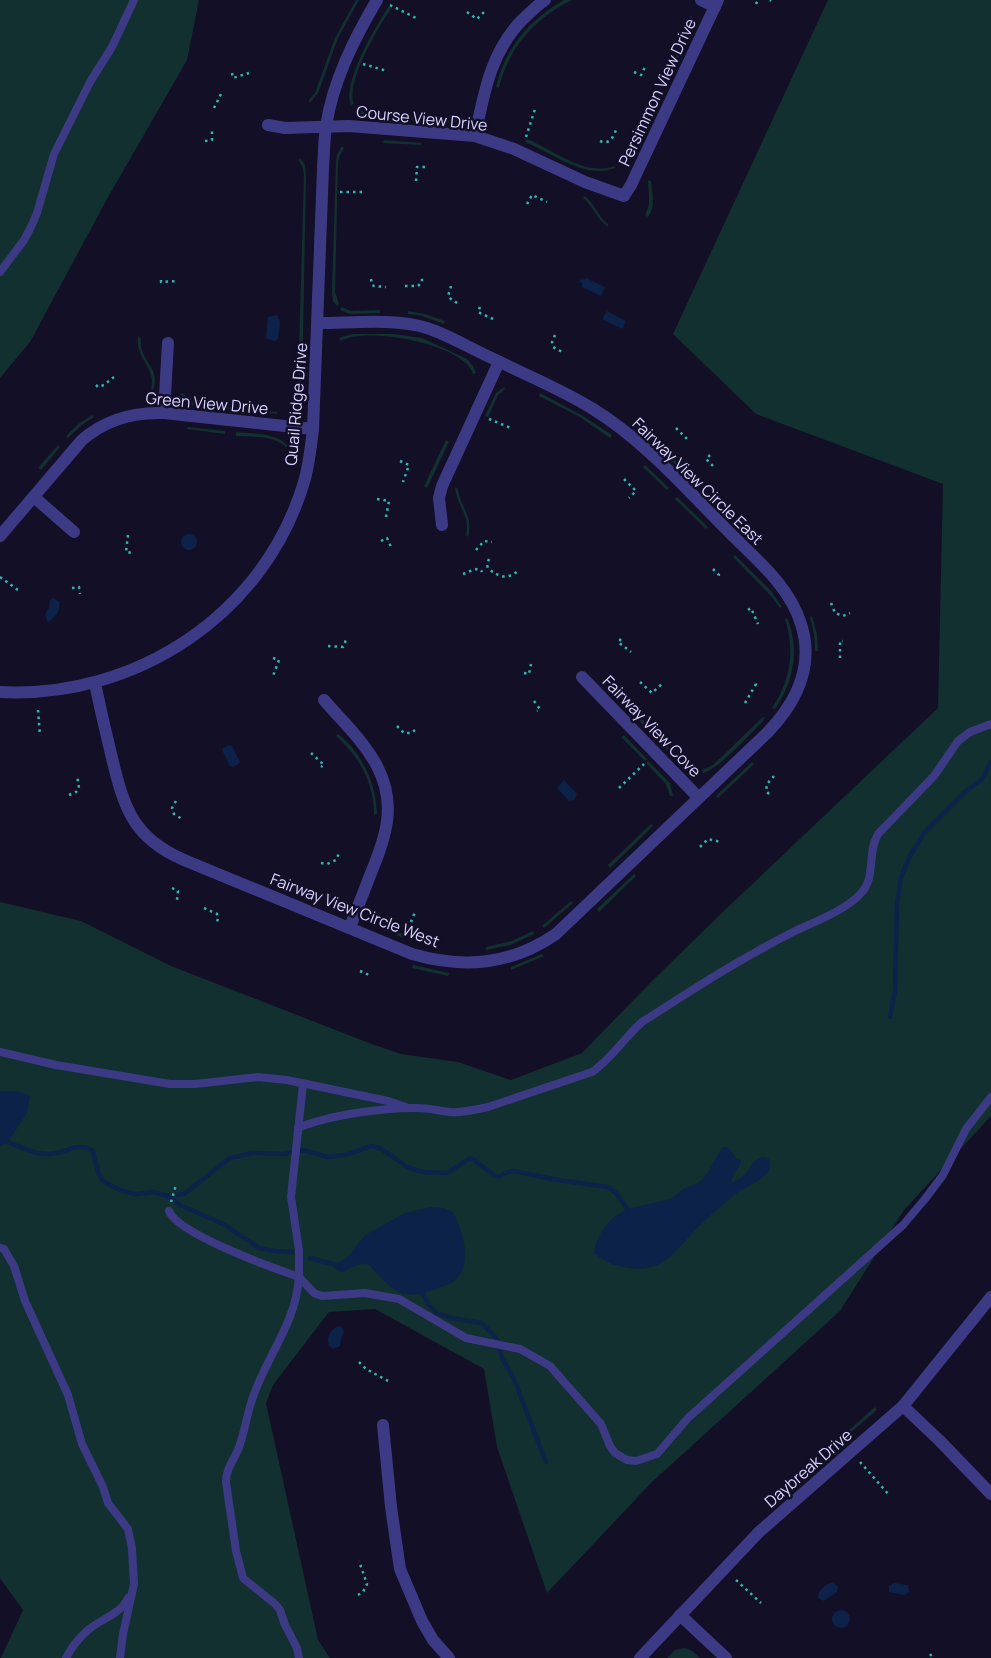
<svg xmlns="http://www.w3.org/2000/svg" width="991" height="1658" viewBox="0 0 991 1658" font-family="Manrope,sans-serif">
  <style>
    .green { fill: #12302f }
    .water { fill: #0c2248 }
    .lines { fill: none; stroke-linecap: round; stroke-linejoin: round }
    .stream { stroke: #0c2248; stroke-width: 4.5 }
    .path { stroke: #2fb8b0; stroke-width: 2.5; stroke-dasharray: 2.5 4; stroke-linecap: butt }
    .lane { stroke: #3d3a85; stroke-width: 8 }
    .street { stroke: #3d3a85; stroke-width: 12 }
    .labels { text-anchor: middle; dominant-baseline: central; stroke-width: 5; stroke-linejoin: round; paint-order: stroke }
    .street-label { font-size: 16px; fill: #d9d4ff; stroke: #130f26 }
  </style>
  <rect width="100%" height="100%" fill="#130f26"/>
  <g class="green">
    <path d="M0 0H199L187 60 107 199 30 342 0 378Z"/>
    <path d="M356 0H359L338 38 318 93 310 103 309 100 315 93 335 38Z"/>
    <path d="M564 0H572C535 18 508 48 499 88L496 87C505 48 530 19 564 0Z"/>
    <path d="M828 0H991V1116L904 1210 840 1311 652 1482 547 1593 497 1447 484 1369 375 1309 329 1312 273 1385 266 1403 318 1640 330 1658H1L23 1610 0 1578V902L81 921 171 966 369 1043 401 1054 458 1062 511 1080 582 1053 652 981 728 907 938 708 943 484 756 414 673 334Z"/>
    <path d="M389 6 392 7C379 26 345 82 354 104L351 105C342 82 376 26 389 6Z"/>
    <path d="M692 16 691 30 671 73 668 72 688 31 689 17Z"/>
    <path d="M356 107 365 113 373 115 448 120 460 116 462 118 456 121 448 123 369 117 362 115 355 109Z"/>
    <path d="M527 139C554 150 585 177 614 166L615 168C586 180 552 153 525 142Z"/>
    <path d="M384 140 421 143V145L383 143Z"/>
    <path d="M342 146 344 148 340 155 338 162 335 292 339 304 337 306 333 301 332 291 336 162 337 155Z"/>
    <path d="M300 158 305 165 306 178 302 387 299 399 295 408 292 406 296 399 298 388 304 174 302 165 298 160Z"/>
    <path d="M648 180 651 181C652 195 656 206 648 217L645 215C652 203 648 193 648 180Z"/>
    <path d="M585 196C595 204 598 217 608 224V227C597 220 594 207 583 198Z"/>
    <path d="M342 307 351 311 380 310V313L350 314 340 310Z"/>
    <path d="M408 311 425 314 445 321 444 324 419 315 408 314Z"/>
    <path d="M352 334H394L422 338 467 359 473 366 476 373 473 374C465 344 365 326 341 341L339 338Z"/>
    <path d="M138 336 141 339C138 361 162 367 153 390L151 389C157 367 135 360 138 336Z"/>
    <path d="M504 387 505 389 498 395 488 417 485 416 496 393Z"/>
    <path d="M183 393 190 401 199 404 277 412V414L195 406 187 402 180 394Z"/>
    <path d="M540 393 583 416 612 435 610 438 580 417 539 396Z"/>
    <path d="M92 415 94 417 83 424 68 438 66 436 77 425Z"/>
    <path d="M188 427 225 431V434L187 429Z"/>
    <path d="M236 432C253 434 276 432 288 446L286 447C274 435 252 437 236 436Z"/>
    <path d="M446 440 449 442 427 488 424 486Z"/>
    <path d="M58 445 60 447 41 470 38 468Z"/>
    <path d="M664 449 693 478 691 480 662 451Z"/>
    <path d="M645 465 669 488 667 490 643 467Z"/>
    <path d="M455 487 458 489C460 507 474 516 468 537L466 535C471 517 456 504 455 487Z"/>
    <path d="M677 497 708 527 706 529 675 499Z"/>
    <path d="M721 506 750 535 748 537 719 508Z"/>
    <path d="M735 555 771 591 782 607 780 608 771 596 733 557Z"/>
    <path d="M812 616 817 634 818 651H815L814 634 810 617Z"/>
    <path d="M787 618C800 648 794 683 775 709L772 708C791 680 795 650 785 619Z"/>
    <path d="M627 703 658 736 656 738 624 705Z"/>
    <path d="M763 717 765 718 762 722C748 736 720 768 703 773L702 770 713 765Z"/>
    <path d="M338 734C362 753 376 783 377 814H374C374 783 359 756 336 736Z"/>
    <path d="M624 735 647 759 645 761 621 737Z"/>
    <path d="M665 744C675 753 684 767 698 770V773L683 767 663 745Z"/>
    <path d="M648 761 670 783 673 796H670L666 784 646 763Z"/>
    <path d="M752 762 754 764 718 798 716 796Z"/>
    <path d="M651 824 653 826 610 868 608 865Z"/>
    <path d="M634 874 636 876 599 912 597 909Z"/>
    <path d="M571 901 573 903 544 928 542 926Z"/>
    <path d="M374 917 382 925 405 935 404 938 381 929 372 918Z"/>
    <path d="M533 931 534 934 510 945 486 950V947L512 941Z"/>
    <path d="M542 954 544 956 511 970V967Z"/>
    <path d="M413 965 449 973 448 976 412 968Z"/>
    <path d="M875 1407 877 1410 831 1449 830 1447Z"/>
    <path d="M685 1648 692 1651 700 1658H667L675 1650Z"/>
  </g>
  <g class="water">
    <path d="M586 278 605 287 601 296 582 287V283L579 282 581 279 583 280Z"/>
    <path d="M607 311 626 321 622 329 602 319Z"/>
    <path d="M277 315 280 322 278 339 275 341 267 339 266 337 268 317Z"/>
    <circle cx="189" cy="542" r="8"/>
    <path d="M54 598 59 602C61 613 55 615 49 622L47 621 45 614 49 608 50 600Z"/>
    <path d="M229 745 232 746 240 762 238 764 233 767 230 766 222 750 223 748Z"/>
    <path d="M564 780 577 794 574 800 569 801 557 788Z"/>
    <path d="M0 1091 21 1092 30 1096 27 1113 8 1142 0 1147Z"/>
    <path d="M723 1147H728L737 1159 741 1160C740 1169 731 1172 732 1182 736 1180 740 1179 743 1176 751 1169 757 1150 770 1160 772 1177 753 1183 741 1190 734 1194 729 1200 723 1205 714 1212 705 1220 697 1228 676 1250 664 1273 629 1268 615 1266 605 1262 594 1253 596 1235 610 1216 628 1209 641 1205 656 1203 669 1199 675 1197 679 1191 685 1188 689 1186 695 1185 699 1182 710 1174 714 1158 723 1147Z"/>
    <path d="M432 1207 443 1208 453 1212C463 1232 475 1267 452 1283 447 1286 439 1287 434 1290 426 1293 412 1296 404 1294 391 1291 378 1274 369 1265 359 1262 352 1267 344 1272L338 1271 335 1268 337 1263 347 1258 365 1235 405 1213Z"/>
    <path d="M338 1326 342 1327 344 1333 341 1338 340 1346 333 1349 329 1346C326 1338 330 1330 338 1326Z"/>
    <path d="M833 1582 838 1587 837 1592 824 1601 818 1598C817 1591 826 1583 833 1582Z"/>
    <path d="M894 1583 908 1585 909 1592 905 1595 889 1592V1586Z"/>
    <circle cx="841" cy="1619" r="9"/>
  </g>
  <g class="lines">
    <g class="stream">
      <path d="M890 1017 895 990 897 904 901 877 910 856 925 832 966 791 983 778 991 762"/>
      <path d="M8 1142C20 1147 34 1154 47 1154 64 1155 77 1140 93 1151L98 1172 103 1181 120 1190 135 1194 154 1192 167 1196 184 1194 230 1158 252 1153 284 1154 303 1150 328 1157 345 1155 371 1146 380 1148 409 1168 423 1172 447 1173 468 1159H473L495 1176H500L505 1173 513 1171 558 1180 608 1187 616 1193 628 1210"/>
      <path d="M167 1196 182 1206 223 1224 259 1248 275 1251 293 1252"/>
      <path d="M310 1258 336 1265"/>
      <path d="M422 1293 430 1306 437 1313 451 1318 482 1323 496 1338 502 1358 514 1379 546 1462"/>
    </g>
    <g class="path">
      <path d="M770 0 771 1"/>
      <path d="M756 4 758 0"/>
      <path d="M390 5 416 18"/>
      <path d="M467 12 477 19 486 10"/>
      <path d="M363 64 387 71"/>
      <path d="M634 72 641 75 645 67"/>
      <path d="M232 73 233 78 249 73"/>
      <path d="M214 108 221 94"/>
      <path d="M526 137 535 109"/>
      <path d="M205 141 212 140V130"/>
      <path d="M600 141C609 145 613 138 616 130"/>
      <path d="M416 181 417 167H426"/>
      <path d="M340 192H365"/>
      <path d="M527 204 532 195 547 202"/>
      <path d="M371 279 372 285 374 286 386 287"/>
      <path d="M161 280V282L178 281"/>
      <path d="M405 286H418L422 282V275"/>
      <path d="M451 286 448 296 452 300 459 304"/>
      <path d="M480 307 478 312 493 319"/>
      <path d="M555 335 552 342 553 347 564 353"/>
      <path d="M96 385 98 387 104 385 114 377"/>
      <path d="M489 419 513 429"/>
      <path d="M676 428 687 439 689 436"/>
      <path d="M710 455 706 459 713 466"/>
      <path d="M400 461 409 465 403 482"/>
      <path d="M624 479 636 491 629 498"/>
      <path d="M377 499 389 501 386 517"/>
      <path d="M128 535 126 552 133 553"/>
      <path d="M381 541 387 538 391 547"/>
      <path d="M476 550 484 541 492 542"/>
      <path d="M489 559 487 565 488 568C498 577 507 580 518 571"/>
      <path d="M713 569 719 575 717 578"/>
      <path d="M463 574 475 569 481 570 482 572"/>
      <path d="M0 577 18 590"/>
      <path d="M72 588 79 587 80 594"/>
      <path d="M831 603 835 613 843 616 850 613"/>
      <path d="M748 610 751 608 758 624"/>
      <path d="M621 639 618 642 631 652"/>
      <path d="M328 646 343 647 346 640"/>
      <path d="M273 658 279 660 273 676"/>
      <path d="M840 658V641H843"/>
      <path d="M524 673 529 674 531 664"/>
      <path d="M640 682 652 693 663 683"/>
      <path d="M534 701 540 709 537 711"/>
      <path d="M745 703 756 684 754 682"/>
      <path d="M38 710 40 736"/>
      <path d="M397 726 404 733H411L415 730"/>
      <path d="M311 753 324 765 321 767"/>
      <path d="M619 788 644 764"/>
      <path d="M769 794 766 791 767 784 774 776"/>
      <path d="M69 795 76 792 79 788 77 775"/>
      <path d="M176 801 172 808 174 814 182 819"/>
      <path d="M700 847 708 839 717 841 720 843"/>
      <path d="M321 863 327 864 336 860 340 851"/>
      <path d="M172 888 178 891 177 900"/>
      <path d="M204 908 217 914 218 919 216 924"/>
      <path d="M406 934 415 912"/>
      <path d="M360 971 369 975 368 978"/>
      <path d="M171 1202 176 1185"/>
      <path d="M359 1362 366 1369 390 1382"/>
      <path d="M860 1462 890 1496"/>
      <path d="M736 1580 761 1603"/>
      <path d="M358 1595 363 1592 367 1584 359 1561"/>
      <path d="M930 1654 933 1658"/>
    </g>
    <g class="lane">
      <path d="M0 272 24 240 31 227 37 213 54 154 90 82 112 47 134 0"/>
      <path d="M0 1052 56 1065 170 1084H195L258 1077 287 1080 388 1101 406 1107"/>
      <path d="M303 1084 291 1197 299 1250V1277L314 1293 322 1296 365 1293 399 1299 466 1338 520 1349 550 1366 601 1424 610 1446 615 1453 627 1460 636 1461 657 1454 688 1418 903 1225 925 1199 943 1175 966 1129 991 1097"/>
      <path d="M298 1128C328 1115 386 1107 419 1108 429 1108 439 1111 450 1112 462 1113 475 1110 488 1107L592 1072C611 1059 624 1038 642 1022 680 998 717 973 756 952 768 945 781 938 793 932 814 922 847 910 862 892 876 876 867 852 878 834L934 776 958 741 970 732 991 724"/>
      <path d="M169 1211C178 1234 273 1268 299 1277 296 1322 269 1353 254 1394 247 1412 245 1432 238 1450 233 1461 226 1469 226 1482L236 1551 243 1578 275 1604 280 1610 285 1625 297 1648 299 1658"/>
      <path d="M0 1248 4 1249 14 1266 25 1301 68 1395 82 1444 103 1487 108 1503 128 1529 132 1549 134 1584 123 1634 120 1658"/>
      <path d="M66 1658C71 1648 80 1637 88 1630 101 1619 121 1614 128 1598"/>
    </g>
    <g class="street">
      <path d="M701 0 715 7"/>
      <path d="M268 125 285 128 349 126 475 136 514 149 585 182 624 196 631 185 718 0"/>
      <path d="M475 136C484 94 490 53 522 20 530 13 536 6 545 0"/>
      <path d="M164 413 168 343"/>
      <path d="M34 497 74 532"/>
      <path d="M442 525 439 498 442 486 499 362"/>
      <path d="M0 536 82 440C106 419 133 412 164 413L313 429"/>
      <path d="M582 677 698 797"/>
      <path d="M95 683C100 708 106 733 112 758 124 808 133 838 184 860L412 954C464 969 511 965 556 934L767 733C796 703 815 667 801 624 790 587 757 560 730 533 688 491 644 440 593 409 563 390 528 376 496 360 473 350 451 336 427 328 395 318 352 323 318 323"/>
      <path d="M0 692C136 699 265 614 304 482 309 465 311 447 313 429L323 169C324 155 324 140 326 126 333 81 354 39 377 0"/>
      <path d="M324 700C342 721 364 741 377 766 397 804 386 837 371 873 364 891 357 909 350 927"/>
      <path d="M903 1406 940 1441 991 1494"/>
      <path d="M383 1425 391 1507 400 1569 422 1621 433 1640 449 1658"/>
      <path d="M680 1615 726 1658"/>
      <path d="M640 1658 759 1532 903 1406 991 1297"/>
    </g>
  </g>
  <g class="labels">
    <g class="street-label">
      <text transform="translate(657 92) rotate(-65)">Persimmon View Drive</text>
      <text transform="translate(422 118) rotate(6)">Course View Drive</text>
      <text transform="translate(207 403) rotate(5)">Green View Drive</text>
      <text transform="translate(296 404) rotate(-85)">Quail Ridge Drive</text>
      <text transform="translate(698 481) rotate(44)">Fairway View Circle East</text>
      <text transform="translate(652 726) rotate(46)">Fairway View Cove</text>
      <text transform="translate(355 910) rotate(21)">Fairway View Circle West</text>
      <text transform="translate(808 1468) rotate(-41)">Daybreak Drive</text>
    </g>
  </g>
</svg>
